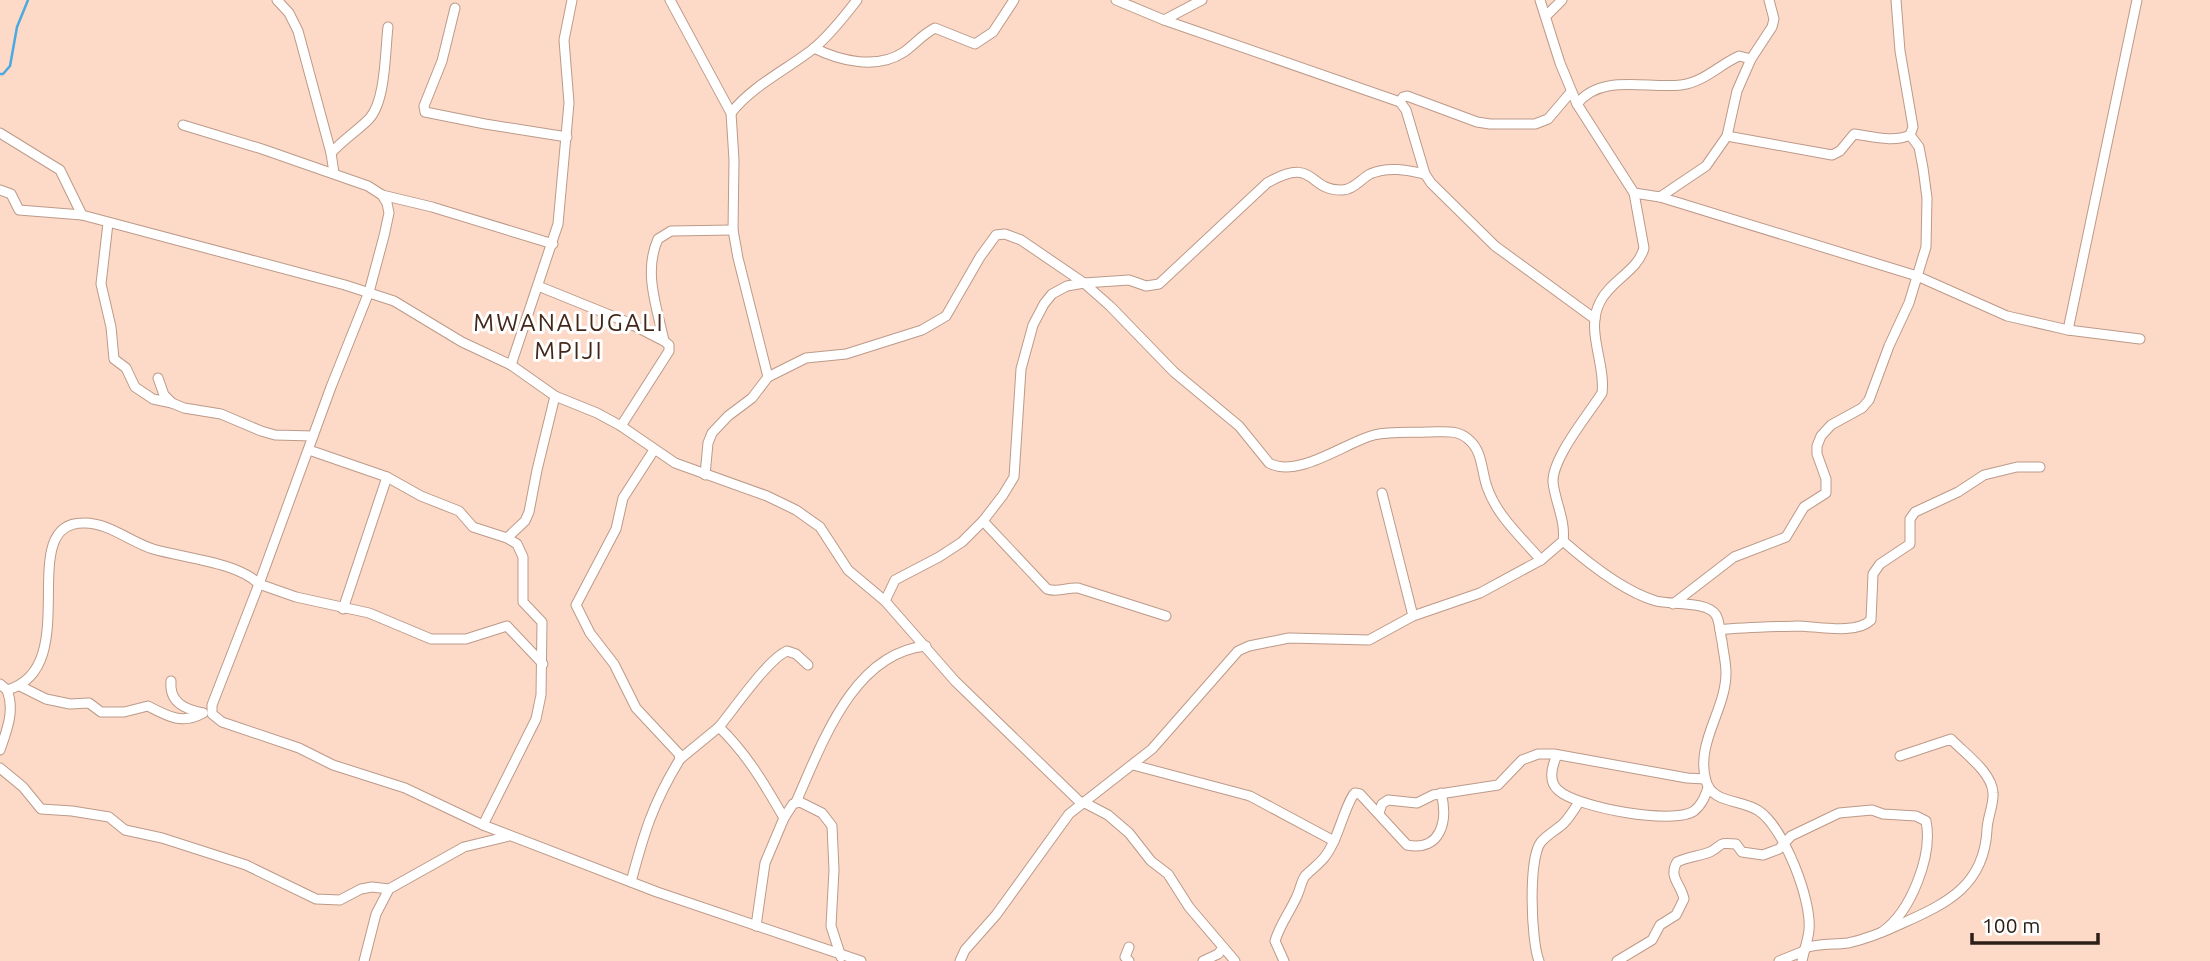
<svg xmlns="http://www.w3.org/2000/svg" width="2210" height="961" viewBox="0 0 2210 961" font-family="Ubuntu,sans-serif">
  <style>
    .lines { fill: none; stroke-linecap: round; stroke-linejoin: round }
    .stream { stroke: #48aae1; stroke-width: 2.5 }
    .minor-casing { stroke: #bc9a89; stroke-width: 11 }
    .minor { stroke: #fff; stroke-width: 9 }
    .labels { text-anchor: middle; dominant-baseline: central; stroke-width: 6; stroke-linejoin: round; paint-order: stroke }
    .quarter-label { font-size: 24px; letter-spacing: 2px; fill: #43281a; stroke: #fff }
  </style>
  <rect width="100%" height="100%" fill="#fdd9c7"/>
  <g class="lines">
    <path class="stream" d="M0 74H3L10 66 17 27 28 0"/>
    <defs>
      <g id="minor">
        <path d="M277 0 289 13 298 31 331 153"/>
        <path d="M670 0 731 113 734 160 733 230 738 258 768 377"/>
        <path d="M1116 0 1164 20 1400 102 1406 110 1425 174 1431 183 1495 246 1595 319"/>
        <path d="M455 8 442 61 424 106 425 112 485 124 567 137"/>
        <path d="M1546 16 1562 0"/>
        <path d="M1164 20 1202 0"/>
        <path d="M814 48C840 61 877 70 904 52 915 44 923 34 935 28L975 44 993 32 1014 0"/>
        <path d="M1400 102 1403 97 1407 96 1477 122 1490 124H1535L1548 119 1571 92"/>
        <path d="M1577 104C1601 73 1647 89 1681 85 1704 82 1719 65 1739 56L1751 59"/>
        <path d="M731 113C752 86 786 70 813 49 830 35 844 17 857 0"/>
        <path d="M183 125 262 149 368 186 382 195 387 203 389 213 384 236 369 292 331 387 259 584 296 597 369 613 431 639H466L507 626 543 664"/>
        <path d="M0 133 60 170 82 215 345 285 394 301 462 342 511 365 555 396 597 413 621 426 675 463 767 496 796 510 820 527 848 570 885 601 955 681 1081 803"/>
        <path d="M1727 136 1737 91 1751 59 1772 27 1774 19 1769 0"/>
        <path d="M334 173 331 153C343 140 357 131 369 119 386 101 385 51 388 27"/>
        <path d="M0 190 11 194 19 210 82 215"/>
        <path d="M1634 193 1660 197 1917 276 2007 316 2068 330 2140 339"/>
        <path d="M382 195 432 207 553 244"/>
        <path d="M1660 197 1706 166 1727 136 1832 155 1840 151 1854 134C1871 136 1893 143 1910 135L1913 127 1900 51 1896 0"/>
        <path d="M108 223 101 284 111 327 114 359 126 368 135 387 153 399 172 403"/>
        <path d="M538 286 627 322 664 341 669 345V351L621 426"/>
        <path d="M2068 330 2137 0"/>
        <path d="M664 341C657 307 643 272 658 239L671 231 733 230"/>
        <path d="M511 365 558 224 569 103 564 40 572 0"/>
        <path d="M158 378 164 395 172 403 184 408 221 414 261 431 275 435 313 436"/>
        <path d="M309 450 387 477 421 496 459 511 473 527 507 538 517 544 523 557V602L542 622 541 695 536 719 483 825"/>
        <path d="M705 475 708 443 712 433 728 416 752 398 768 377 806 358 846 354 922 330 946 316 980 257 996 235 1005 234 1021 240 1084 283 1110 306 1174 372 1239 426 1269 463C1298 479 1346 442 1374 435 1391 431 1410 433 1427 432 1442 432 1457 429 1468 439 1483 451 1481 470 1487 487 1497 516 1521 537 1541 560"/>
        <path d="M1382 493 1413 616"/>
        <path d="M983 521 1047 589C1058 593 1067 587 1078 588L1166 616"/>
        <path d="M507 538 525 521 529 512 537 470 555 396"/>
        <path d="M1563 541C1587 562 1625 592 1656 601 1672 605 1707 601 1716 615 1720 622 1720 634 1722 641 1723 651 1726 662 1726 673 1726 710 1695 743 1706 781 1712 804 1742 799 1759 811 1784 828 1812 900 1809 930 1808 940 1804 951 1802 961"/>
        <path d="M885 601 895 580 939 557 962 542 983 521 1003 495 1014 477 1021 369 1033 325 1044 304 1052 294 1067 286 1084 283 1129 280 1146 286 1159 284 1267 183C1316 155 1307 191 1342 190 1353 190 1361 179 1370 174 1388 166 1407 170 1425 174"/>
        <path d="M1673 604 1734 557 1786 537 1804 507 1826 493V479L1817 454V446L1821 436 1831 425 1862 408 1869 400 1889 346 1909 303 1926 247 1927 198 1923 168 1919 147 1910 135"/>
        <path d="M343 609 387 477"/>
        <path d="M1720 630C1745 627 1771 627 1797 626 1816 626 1856 635 1871 620L1873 574 1880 564 1910 544V519L1915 512 1958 492 1984 475 2017 467H2040"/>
        <path d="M171 681C169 702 184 709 203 713"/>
        <path d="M0 684 7 690C86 668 13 523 83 523 108 522 130 542 153 549 183 558 237 562 259 584L212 705V714L222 722 299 748 333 765 405 788 483 825 657 892 861 961"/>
        <path d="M20 686 46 699 70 704 89 703 101 712H124L148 706C167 716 182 725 203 713"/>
        <path d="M719 727C734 709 768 659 787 651L796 654 808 665"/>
        <path d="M0 750C7 730 15 710 7 690"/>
        <path d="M1557 755C1552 766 1548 781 1558 790 1577 808 1674 825 1694 811 1702 805 1705 796 1708 788"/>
        <path d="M680 759 719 727C747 754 765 785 784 818L765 863 756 926"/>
        <path d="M1133 765 1250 796 1334 841"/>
        <path d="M0 768 23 787 41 809 72 811 109 817 125 830 162 838 246 865 316 899 340 900 361 889 372 887 389 889"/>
        <path d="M796 802C822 744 853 653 926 646"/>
        <path d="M1083 802 1108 815 1129 833 1151 861 1168 874 1189 907 1235 961"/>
        <path d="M1379 813 1382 804 1388 800 1417 803 1433 795 1498 785 1522 760 1538 754H1554L1687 778 1705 779"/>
        <path d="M784 818 793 804 800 802 822 813 832 826 834 870 831 926 841 957"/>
        <path d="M631 882C644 833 653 803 680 759L679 754 636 708 614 664 590 633 576 605 616 529 623 498 654 450"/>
        <path d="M1129 947 1125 957 1129 961"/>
        <path d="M1805 948C1820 943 1833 945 1848 943 1867 939 1886 931 1903 923 1948 903 1984 885 1987 830 1987 818 1994 805 1993 793 1992 772 1964 753 1951 739L1900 756"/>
        <path d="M364 961 376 914 389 889 464 847 509 836"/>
        <path d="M960 961 965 950 996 915 1069 814 1152 749 1238 651 1249 646 1289 638 1369 640 1413 616 1480 593 1541 560 1563 541C1566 521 1555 502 1553 482 1552 458 1588 415 1602 393 1606 364 1585 330 1600 302 1610 281 1638 271 1644 248L1634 193 1577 104 1560 63 1540 0"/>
        <path d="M1203 961 1218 954 1223 948"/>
        <path d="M1284 961 1275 941C1280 924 1290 912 1297 896 1300 890 1301 882 1305 876 1318 863 1324 862 1333 843 1339 832 1348 799 1355 793L1360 794 1407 845C1442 852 1448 819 1441 793"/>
        <path d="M1539 961C1531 941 1528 858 1541 842 1547 835 1556 830 1563 824 1569 818 1574 810 1579 802"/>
        <path d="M1617 961 1652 940 1660 925 1676 915 1684 899C1681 884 1668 877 1677 862 1687 857 1700 856 1710 852 1723 845 1717 842 1736 844L1742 852 1763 855 1779 849 1791 836 1839 813 1872 810 1883 814 1916 816 1926 821C1933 855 1911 912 1882 932"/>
        <path d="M1779 961 1804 951"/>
      </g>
    </defs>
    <use href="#minor" class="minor-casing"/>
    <use href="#minor" class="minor"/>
  </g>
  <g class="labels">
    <g class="quarter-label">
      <text x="569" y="322">MWANALUGALI<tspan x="569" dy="28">MPIJI</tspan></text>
    </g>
  </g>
  <path d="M1972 933v10h126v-10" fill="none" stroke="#2d2019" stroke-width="3.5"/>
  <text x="1982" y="933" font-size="21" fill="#2d2019" stroke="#ffffff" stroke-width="5" paint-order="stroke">100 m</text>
</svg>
